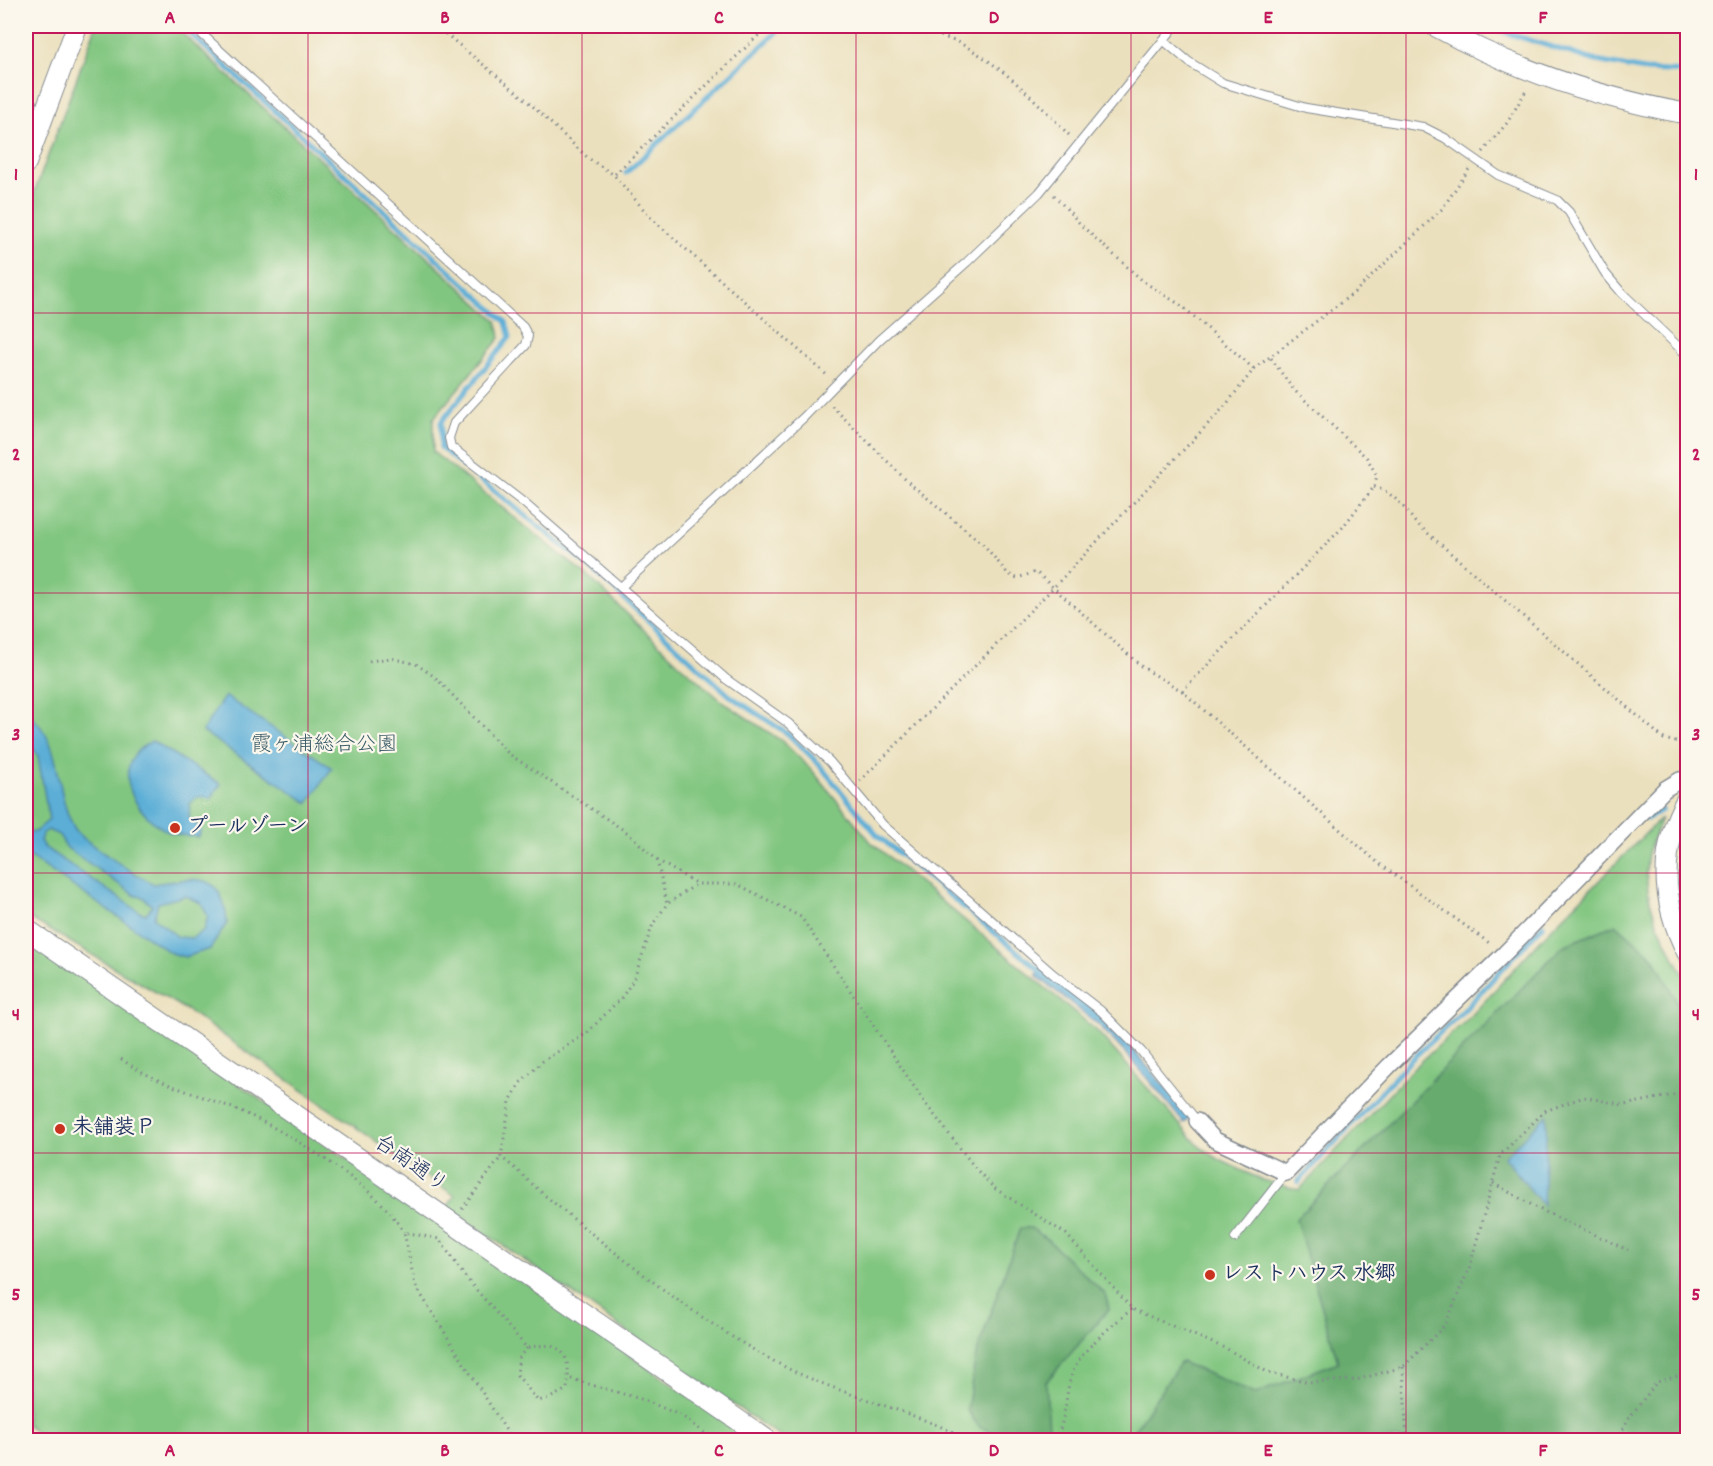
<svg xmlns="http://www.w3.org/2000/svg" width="1713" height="1466" viewBox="0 0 1713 1466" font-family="Dekko,'Klee One',sans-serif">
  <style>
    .green { fill: #81c680; stroke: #4e7a6f; stroke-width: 1.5 }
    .forest { fill: #68ab6e; stroke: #426d66; stroke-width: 1.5 }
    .water { fill: #5caed7; stroke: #3c6e9a; stroke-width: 1.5; fill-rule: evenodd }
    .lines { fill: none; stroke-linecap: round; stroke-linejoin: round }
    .stream { stroke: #5caed7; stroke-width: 5 }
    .service-casing { stroke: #83888e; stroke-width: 10 }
    .minor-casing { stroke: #83888e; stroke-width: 18 }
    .tertiary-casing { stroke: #83888e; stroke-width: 22 }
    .path { stroke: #83888e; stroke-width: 3; stroke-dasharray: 1.5 4.5; stroke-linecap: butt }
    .service { stroke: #fff; stroke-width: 8 }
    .minor { stroke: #fff; stroke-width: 15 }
    .tertiary { stroke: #fff; stroke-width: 20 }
    .grid { fill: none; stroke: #c2185b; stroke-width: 1.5; stroke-opacity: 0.55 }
    .poi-dot { fill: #c8321e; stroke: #fbf7ec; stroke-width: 2 }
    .labels { text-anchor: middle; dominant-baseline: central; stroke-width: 4.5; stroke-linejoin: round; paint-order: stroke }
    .park-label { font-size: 21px; fill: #3a5c68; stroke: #fbf7ec }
    .poi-label { font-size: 21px; font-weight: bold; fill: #1b2f5e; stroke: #fbf7ec; text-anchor: start }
    .street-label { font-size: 21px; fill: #1b2f5e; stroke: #fbf7ec }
    .neatline { fill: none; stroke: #c2185b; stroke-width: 2 }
    .grid-label { font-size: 20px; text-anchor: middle; font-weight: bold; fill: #c2185b }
  </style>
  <rect width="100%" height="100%" fill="#fbf7ec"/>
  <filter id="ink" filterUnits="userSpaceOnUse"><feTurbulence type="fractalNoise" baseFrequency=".0167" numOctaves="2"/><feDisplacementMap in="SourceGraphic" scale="12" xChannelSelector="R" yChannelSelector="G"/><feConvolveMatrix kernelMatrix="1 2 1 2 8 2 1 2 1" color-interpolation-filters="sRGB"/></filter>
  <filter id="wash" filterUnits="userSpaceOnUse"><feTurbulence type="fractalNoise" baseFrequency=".008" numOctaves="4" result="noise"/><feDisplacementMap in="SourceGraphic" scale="24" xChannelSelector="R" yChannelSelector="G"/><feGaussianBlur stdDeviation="1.35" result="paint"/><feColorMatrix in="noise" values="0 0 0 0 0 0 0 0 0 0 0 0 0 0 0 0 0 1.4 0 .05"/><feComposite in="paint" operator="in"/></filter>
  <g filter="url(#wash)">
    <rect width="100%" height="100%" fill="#ebe0bd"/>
    <g class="green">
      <path d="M96 26H174L497 321 500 338 433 419V452L590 578 678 663 723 702 782 741 811 769 871 842 1096 1030 1200 1147 1220 1160 1262 1180 1299 1190 1415 1067 1471 1016 1546 934 1661 818C1657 830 1651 842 1648 854 1639 901 1667 943 1688 982L1687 1440H785L447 1207 455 1196 188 1011 26 916V215Z"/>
      <path d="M1687 828V931C1678 897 1678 862 1687 828Z"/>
      <path d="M26 937 752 1440H44L26 1423Z"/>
    </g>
    <g class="forest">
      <path d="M1616 924 1654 958 1687 1021V1440H1193L1134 1430 1181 1362 1255 1394 1338 1362 1296 1219 1563 946Z"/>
      <path d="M1020 1228H1031L1047 1239 1105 1294 1109 1309 1046 1382 1049 1430 1035 1440H1014L979 1427 967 1410 976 1355Z"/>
    </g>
    <g class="water">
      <path d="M225 696 332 768 308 803 202 731Z"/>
      <path d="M26 713C66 740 52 791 75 829 83 842 139 877 154 884 195 878 223 869 227 923L210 949 185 957 171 953 26 854V833L35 832 49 820 38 756 26 736ZM48 830 59 835 67 848 136 896 143 897 152 906 146 914 140 912 44 847 40 841 42 834ZM185 896 201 903 208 916 204 930 192 938 178 937 154 918 158 903Z"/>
      <path d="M152 741 221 784 211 798 196 797 190 803 189 818 201 828 199 837C188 836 178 836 167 831 132 813 107 763 152 741Z"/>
      <path d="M1039 966 1106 1019 1191 1117 1184 1123 1137 1066 1100 1026 1037 976Z"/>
      <path d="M1547 1115 1543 1205 1504 1157Z"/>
    </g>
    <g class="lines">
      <g class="stream">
        <path d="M182 26 506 322 510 337 441 422V448L593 570 729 695 788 734 816 761 877 835 1043 973"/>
        <path d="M1492 26 1507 33 1596 61 1644 70 1688 72"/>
        <path d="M626 173 783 26"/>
        <path d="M1646 819 1662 810"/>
        <path d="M1250 1165 1268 1173"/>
        <path d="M1298 1182 1409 1062 1464 1010 1543 925"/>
      </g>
    </g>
  </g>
  <g filter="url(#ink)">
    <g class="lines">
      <defs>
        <g id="service">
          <path d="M193 26 523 327 528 336 526 345 454 423 449 438 451 447 524 503 726 679 788 723 830 762 883 825 1053 974 1101 1011 1141 1051 1197 1121"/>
          <path d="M1163 40 1189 62 1223 83 1306 108 1423 127 1445 138 1498 175 1557 200 1569 212 1605 273 1621 292 1688 356"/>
          <path d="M621 587 804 417 879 340 967 262 1039 193 1175 26"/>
          <path d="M1235 1238 1286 1173"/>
        </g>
        <path id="minor" d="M1197 1121 1215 1140 1286 1173 1389 1066 1504 954 1665 789 1680 780 1688 779"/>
        <g id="tertiary">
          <path d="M1435 26C1512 69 1600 98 1688 114"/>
          <path d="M26 163 77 26"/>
          <path d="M1688 797C1658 849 1661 902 1688 954"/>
          <path d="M26 929 767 1440"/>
        </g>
      </defs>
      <use href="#service" class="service-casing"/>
      <use href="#minor" class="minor-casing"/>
      <use href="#tertiary" class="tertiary-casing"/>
      <g class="path">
        <path d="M436 26 524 98 588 158 614 175 651 218 828 376"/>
        <path d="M919 26C936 37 949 37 965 46 1005 68 1039 104 1070 136"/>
        <path d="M1483 152 1507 123 1527 89"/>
        <path d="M615 174 768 26"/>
        <path d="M1054 195 1083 227 1144 282 1182 306 1254 369"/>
        <path d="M1680 333 1688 328"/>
        <path d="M832 406 907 481 984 545 1008 574 1017 578 1036 572 1142 667 1182 691 1377 862 1492 945"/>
        <path d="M1374 487C1393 492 1403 506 1415 522L1664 739 1676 742 1688 732"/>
        <path d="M369 661 391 658 416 664 435 677 509 754 628 833 657 860 697 884"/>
        <path d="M1182 691 1342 528 1374 487 1377 476 1367 458 1293 389 1271 358"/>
        <path d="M860 781 1053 588 1225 406 1254 369 1356 291 1442 209 1469 169"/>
        <path d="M657 860 667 904"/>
        <path d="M121 1059C163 1088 202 1094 247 1114 285 1131 352 1174 381 1203 390 1212 397 1222 404 1232"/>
        <path d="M1493 1183 1539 1209 1628 1250"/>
        <path d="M462 1209 501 1157"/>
        <path d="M527 1348 519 1357 517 1375 538 1401 550 1398 567 1389 568 1378"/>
        <path d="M1403 1367 1407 1440"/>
        <path d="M512 1440 415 1285 404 1232 439 1239 466 1278 527 1348C554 1341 570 1348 568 1378L644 1400 682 1416 711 1438"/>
        <path d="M969 1440C912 1410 846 1397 787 1368 703 1325 626 1262 553 1202 535 1188 519 1171 501 1157L510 1101 520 1083 543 1061 587 1033 622 997 634 979 653 924 667 904 697 884H737L801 917 925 1103 976 1169 994 1188 1066 1234 1132 1309 1227 1349 1269 1373 1308 1382 1356 1380 1403 1367 1445 1325 1470 1266 1500 1155 1545 1111 1584 1097 1624 1105 1688 1092"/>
        <path d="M1055 1440C1068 1417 1064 1391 1074 1369 1084 1347 1114 1324 1132 1309"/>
        <path d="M1617 1440 1629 1418 1657 1382 1688 1373"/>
      </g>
      <use href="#service" class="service"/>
      <use href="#minor" class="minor"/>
      <use href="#tertiary" class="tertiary"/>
    </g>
  </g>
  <path class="grid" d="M308 26V1440M582 26V1440M856 26V1440M1131 26V1440M1406 26V1440M26 313H1688M26 593H1688M26 873H1688M26 1153H1688"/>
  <g class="poi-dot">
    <circle cx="175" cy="828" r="6"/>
    <circle cx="60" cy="1129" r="6"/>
    <circle cx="1210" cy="1275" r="6"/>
  </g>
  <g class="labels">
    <g class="park-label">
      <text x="324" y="746">霞ヶ浦総合公園</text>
    </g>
    <g class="poi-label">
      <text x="187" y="828">プールゾーン</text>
      <text x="72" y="1129">未舗装Ｐ</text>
      <text x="1222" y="1275">レストハウス 水郷</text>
    </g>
    <g class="street-label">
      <text transform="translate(410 1165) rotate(35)">台南通り</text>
    </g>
  </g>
  <rect width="1713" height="1466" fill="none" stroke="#fbf7ec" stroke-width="66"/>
  <rect x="33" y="33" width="1647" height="1400" class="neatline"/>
  <g class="grid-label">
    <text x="170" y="23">A</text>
    <text x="445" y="23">B</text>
    <text x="719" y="23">C</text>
    <text x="994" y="23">D</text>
    <text x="1268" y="23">E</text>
    <text x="1543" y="23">F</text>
    <text x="16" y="180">1</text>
    <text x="1696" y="180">1</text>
    <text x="16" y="460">2</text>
    <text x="1696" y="460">2</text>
    <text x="16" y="740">3</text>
    <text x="1696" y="740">3</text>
    <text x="16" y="1020">4</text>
    <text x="1696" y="1020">4</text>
    <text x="16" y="1300">5</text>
    <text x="1696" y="1300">5</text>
    <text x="170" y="1456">A</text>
    <text x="445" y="1456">B</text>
    <text x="719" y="1456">C</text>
    <text x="994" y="1456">D</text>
    <text x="1268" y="1456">E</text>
    <text x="1543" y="1456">F</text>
  </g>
</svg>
